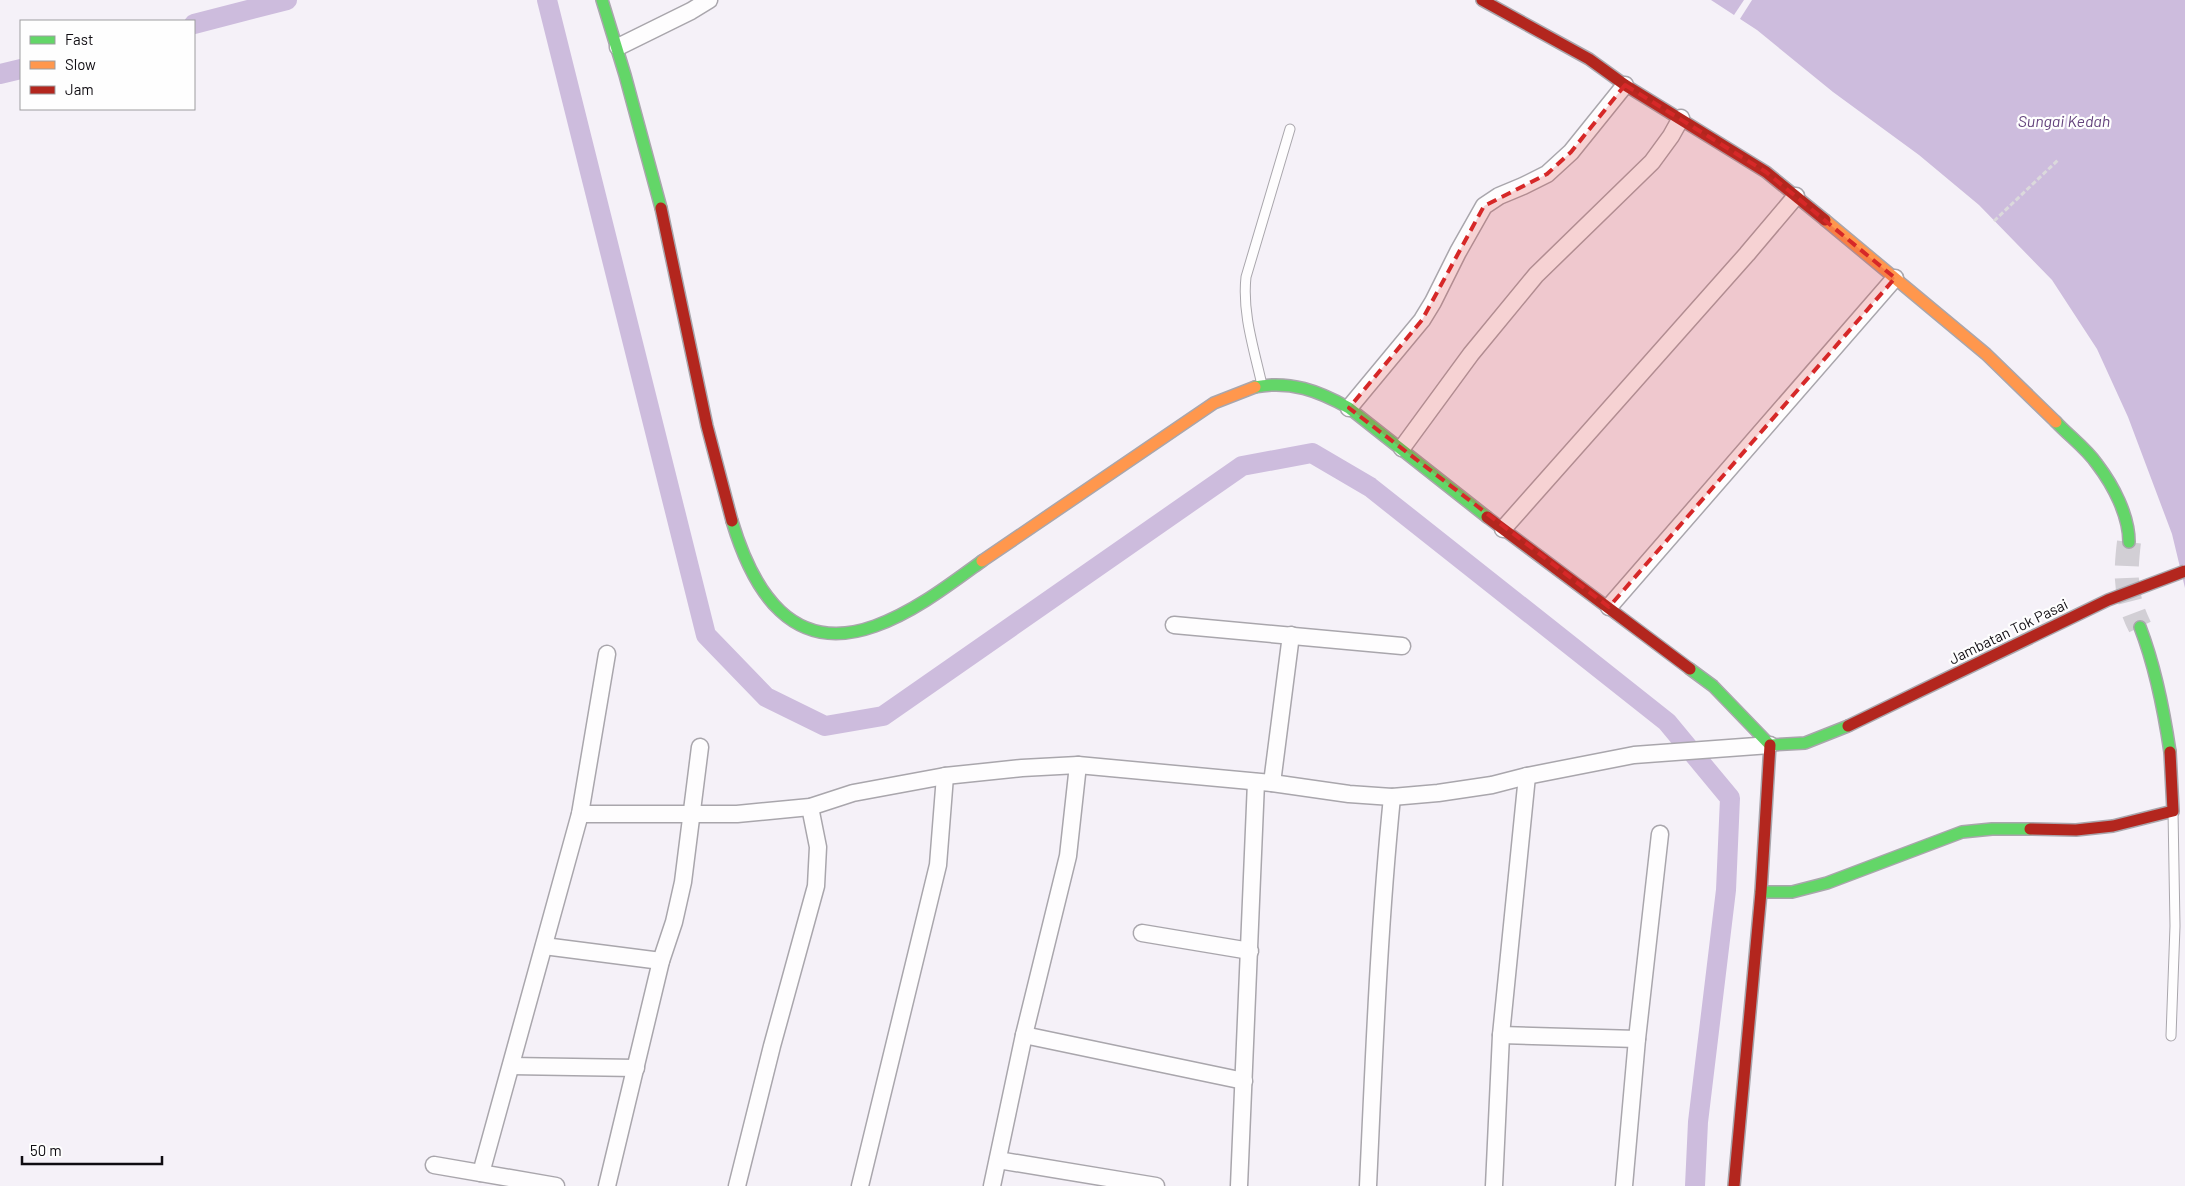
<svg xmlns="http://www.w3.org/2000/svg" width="2185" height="1186" viewBox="0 0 2185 1186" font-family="Barlow,sans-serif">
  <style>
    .water { fill: #cdbcdd }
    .pier { fill: #f5f1f8 }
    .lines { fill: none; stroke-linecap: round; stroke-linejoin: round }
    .canal { stroke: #cdbcdd; stroke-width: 20 }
    .secondary-tunnel { stroke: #d2cfd5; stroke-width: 24; stroke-dasharray: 24 12; stroke-linecap: butt }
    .lane-casing { stroke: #a9a6ac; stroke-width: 11 }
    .street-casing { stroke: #a9a6ac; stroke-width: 19 }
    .fast-casing { stroke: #a9a6ac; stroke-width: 14 }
    .slow-casing { stroke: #a9a6ac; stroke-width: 14 }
    .jam-casing { stroke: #a9a6ac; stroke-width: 14 }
    .path { stroke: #dbd9dc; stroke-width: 3; stroke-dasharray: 5 2.5; stroke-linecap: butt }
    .lane { stroke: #fefdfe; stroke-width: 9 }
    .street { stroke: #fefdfe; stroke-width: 16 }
    .fast { stroke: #63d668; stroke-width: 11 }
    .slow { stroke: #ff974d; stroke-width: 11 }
    .jam { stroke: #b3261e; stroke-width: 11 }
    .jam-bridge-casing { stroke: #a9a6ac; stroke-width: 14; stroke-linecap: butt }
    .jam-bridge { stroke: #b3261e; stroke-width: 11 }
    .marked { fill: #d62828; fill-opacity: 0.2; stroke: #d62828; stroke-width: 4; stroke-dasharray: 10 6; stroke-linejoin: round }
    .labels { text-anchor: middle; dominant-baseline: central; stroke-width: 4.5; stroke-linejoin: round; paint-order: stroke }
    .street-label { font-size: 15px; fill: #0f0c11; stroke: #fefefe }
    .water-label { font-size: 16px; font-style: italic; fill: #64437d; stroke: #fefefe }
  </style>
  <rect width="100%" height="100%" fill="#f5f1f8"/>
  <path class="water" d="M1711 0H2185V588L2172 534 2128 417 2097 349 2052 280 1979 205 1919 155 1833 92 1757 30Z"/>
  <path class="pier" d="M1744 0H1752L1738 22 1732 18Z"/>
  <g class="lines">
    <g class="canal">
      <path d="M547 0 706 635 766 697 825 726 883 716 1242 466 1312 453 1370 487 1667 722 1730 798 1726 890 1698 1122 1695 1186"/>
      <path d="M194 24 287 0"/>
      <path d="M0 74 21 69"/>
    </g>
    <path class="secondary-tunnel" d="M2129 542C2125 575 2125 597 2140 627"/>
    <defs>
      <g id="lane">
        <path d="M1262 385C1254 349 1242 313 1246 277L1290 129"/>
        <path d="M2171 1036 2175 926 2173 811"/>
      </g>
      <g id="street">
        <path d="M618 47 691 11 709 0"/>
        <path d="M1349 408 1422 320 1433 302 1458 252 1484 206 1499 196 1523 186 1547 174 1571 152 1625 85"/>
        <path d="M1402 448 1471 354 1536 275 1652 162 1671 136 1681 118"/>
        <path d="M1503 529 1747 254 1796 196"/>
        <path d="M1609 607 1895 278"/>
        <path d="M1174 625 1402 646"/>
        <path d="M1272 783 1291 635"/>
        <path d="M580 814H737L810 807 853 793 945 776 1022 768 1078 765 1272 783 1349 794 1392 797 1438 793 1492 785 1527 776 1634 755 1770 745"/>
        <path d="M1142 933 1250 951"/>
        <path d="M544 946 661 961"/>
        <path d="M1024 1035 1244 1081"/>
        <path d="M1501 1035 1637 1039"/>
        <path d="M511 1066 636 1068"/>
        <path d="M998 1160 1156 1186"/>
        <path d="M434 1165 556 1186"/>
        <path d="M481 1173 580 814 607 654"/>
        <path d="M607 1186 661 961 674 922 683 882 700 747"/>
        <path d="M737 1186 772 1046 816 886 818 847 810 807"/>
        <path d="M860 1186 938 865 945 776"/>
        <path d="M992 1186 1024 1035 1068 856 1078 765"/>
        <path d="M1239 1186 1256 782"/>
        <path d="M1368 1186C1374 1056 1379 926 1392 797"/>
        <path d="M1494 1186 1501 1035 1527 776"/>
        <path d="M1624 1186 1637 1039 1660 834"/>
      </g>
      <g id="fast">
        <path d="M602 0 625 75 661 208"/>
        <path d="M1255 387C1290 380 1319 391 1349 408L1487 517"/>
        <path d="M2056 422C2069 436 2086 448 2097 464 2113 485 2129 515 2129 542"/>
        <path d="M732 521C753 591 792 656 875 626 914 612 949 585 982 561"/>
        <path d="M2140 627C2155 666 2164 711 2170 752"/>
        <path d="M1690 669 1713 686 1770 745 1805 743 1848 726"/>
        <path d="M1761 892H1792L1827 883 1962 832 1992 829H2030"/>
      </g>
      <g id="slow">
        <path d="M1825 220 1986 354 2056 422"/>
        <path d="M982 561 1214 403 1255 387"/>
      </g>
      <g id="jam">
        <path d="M1482 0 1589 59 1625 85 1766 172 1825 220"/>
        <path d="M661 208 707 426 732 521"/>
        <path d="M1487 517 1690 669"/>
        <path d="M2030 829 2076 830 2113 826 2173 811 2170 752"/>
        <path d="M1734 1186 1761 892 1770 745"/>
      </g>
    </defs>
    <use href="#lane" class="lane-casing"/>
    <use href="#street" class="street-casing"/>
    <use href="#fast" class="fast-casing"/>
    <use href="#slow" class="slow-casing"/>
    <use href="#jam" class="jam-casing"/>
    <path class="path" d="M1994 221 2058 160"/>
    <use href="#lane" class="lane"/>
    <use href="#street" class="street"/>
    <use href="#fast" class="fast"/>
    <use href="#slow" class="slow"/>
    <use href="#jam" class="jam"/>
    <defs>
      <path id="jam-bridge" d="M1848 726 2108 600 2185 571"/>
    </defs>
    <use href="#jam-bridge" class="jam-bridge-casing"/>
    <use href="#jam-bridge" class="jam-bridge"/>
  </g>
  <path class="marked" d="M1625 85 1766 172 1895 278 1609 607 1349 408 1422 320 1484 206 1547 174 1571 152Z"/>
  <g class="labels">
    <g class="street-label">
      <text transform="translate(2008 631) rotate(-26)">Jambatan Tok Pasai</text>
    </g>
    <g class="water-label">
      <text x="2064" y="120">Sungai Kedah</text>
    </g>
  </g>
  <rect x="20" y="20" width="175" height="90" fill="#fefefe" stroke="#9e9d9f"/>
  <rect x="30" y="36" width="25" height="8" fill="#63d668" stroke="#9e9d9f"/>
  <text x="65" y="45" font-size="15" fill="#0f0c11">Fast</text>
  <rect x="30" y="61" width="25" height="8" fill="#ff974d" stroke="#9e9d9f"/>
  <text x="65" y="70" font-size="15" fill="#0f0c11">Slow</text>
  <rect x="30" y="86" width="25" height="8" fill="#b3261e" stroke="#9e9d9f"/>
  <text x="65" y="95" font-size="15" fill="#0f0c11">Jam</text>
  <path d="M22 1156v8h140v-8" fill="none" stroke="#0f0c11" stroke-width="2.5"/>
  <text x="30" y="1156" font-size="15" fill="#0f0c11" stroke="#fefefe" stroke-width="4" paint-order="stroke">50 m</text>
</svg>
